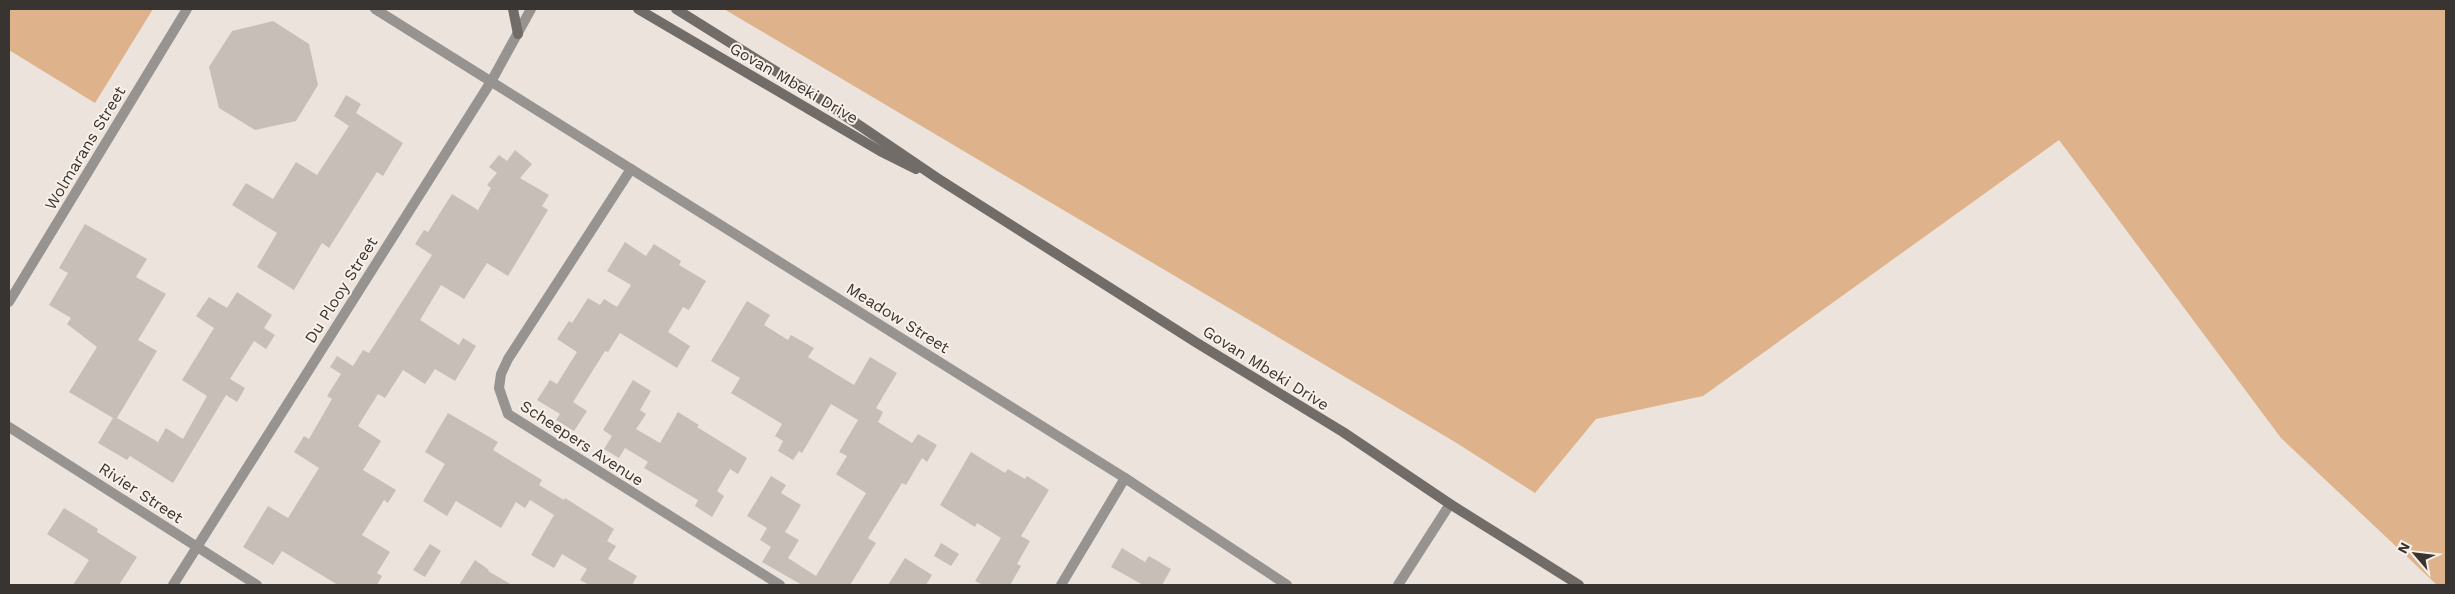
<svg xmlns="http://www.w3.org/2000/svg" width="2455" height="594" viewBox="0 0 2455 594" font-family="'Work Sans',sans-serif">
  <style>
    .green { fill: #deb38b }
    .building { fill: #c7bfb7 }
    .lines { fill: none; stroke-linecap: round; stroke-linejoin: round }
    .minor { stroke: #969390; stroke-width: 10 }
    .tertiary { stroke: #969390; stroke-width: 10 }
    .secondary { stroke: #716c67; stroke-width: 10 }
    .labels { text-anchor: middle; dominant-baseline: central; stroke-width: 4; stroke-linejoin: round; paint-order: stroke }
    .street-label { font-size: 16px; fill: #373431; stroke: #f9f1e9 }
  </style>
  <rect width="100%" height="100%" fill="#ece3dc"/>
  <g class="green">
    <path d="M9 9H153L95 103 9 50Z"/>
    <path d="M724 9H2446V585H2437L2281 438 2059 140 1703 396 1596 419 1535 493 1455 442Z"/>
  </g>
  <g class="building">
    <path d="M273 21 309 44 318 85 296 121 255 130 219 108 209 67 232 31Z"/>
    <path d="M346 95 361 104 356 113 403 143 383 176 377 172 329 248 322 243 294 290 257 267 277 233 232 205 246 183 273 199 296 162 317 175 349 126 334 116Z"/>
    <path d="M515 150 532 164 520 178 549 195 542 206 548 210 508 276 487 263 464 299 441 285 420 320 459 345 463 338 476 346 455 381 435 369 425 384 403 370 385 398 378 394 358 426 381 441 363 470 396 490 388 503 384 500 362 535 390 552 377 573 382 576 377 585H338L282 551 273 565 243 547 268 506 288 518 319 468 294 452 304 436 309 439 332 399 327 396 341 374 330 367 337 356 353 366 363 350 369 353 432 255 415 244 424 230 428 232 452 194 478 210 491 188 487 185 497 173 489 167 499 155 507 161Z"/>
    <path d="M85 224 147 259 136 277 166 294 138 340 157 351 117 418 158 442 166 428 183 439 207 396 182 380 214 328 196 316 209 297 227 308 237 292 272 315 264 328 275 335 266 349 254 341 230 379 245 388 237 402 226 395 173 483 130 456 127 460 98 443 113 418 69 392 97 347 67 324 71 318 49 305 68 273 59 268Z"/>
    <path d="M625 242 646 256 654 244 681 261 679 265 706 281 689 310 683 307 668 332 690 346 677 368 620 333 608 352 605 351 573 402 587 411 574 431 556 420 560 414 537 400 550 380 557 384 577 352 557 339 569 321 572 323 588 298 600 305 604 299 617 307 631 285 607 271Z"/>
    <path d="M747 301 770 315 764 325 788 340 791 335 814 348 808 357 854 385 870 357 897 373 876 408 883 412 878 422 912 443 918 434 937 445 927 462 922 458 906 485 902 483 868 538 876 543 850 585H802L762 562 771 547 760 540 767 528 747 516 771 476 786 485 781 493 801 505 785 532 799 540 788 558 816 576 866 493 836 474 847 456 839 452 858 420 831 404 802 453 799 451 793 460 778 451 783 441 775 436 782 424 731 393 740 378 711 361Z"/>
    <path d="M633 380 651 391 640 410 646 414 636 429 660 443 678 412 699 425 697 427 747 458 738 474 730 469 717 491 724 496 712 517 695 506 698 500 644 468 648 462 625 448 619 458 604 449 612 436 603 430Z"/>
    <path d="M448 413 498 442 493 450 542 480 539 485 564 500 565 498 614 529 607 541 616 546 608 559 637 576 632 585H589L580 580 587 569 562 554 554 568 531 555 554 515 530 500 525 508 516 502 501 528 456 501 447 516 423 501 445 464 425 452Z"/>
    <path d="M971 452 1005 473 1008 469 1025 479 1027 476 1049 490 1021 536 1030 541 1017 564 1021 566 1010 585H983L975 581 1001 538 977 523 975 527 940 505Z"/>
    <path d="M64 508 98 529 97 532 137 557 119 585H73L89 560 47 534Z"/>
    <path d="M941 543 959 554 951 566 934 556Z"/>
    <path d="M430 544 441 551 425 577 413 570Z"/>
    <path d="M1122 548 1145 562 1149 556 1171 569 1162 585H1143L1111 567Z"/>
    <path d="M905 558 932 575 926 585H888Z"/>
    <path d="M475 560 489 570 488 571 512 585H459Z"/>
  </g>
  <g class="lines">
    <g class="minor">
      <path d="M375 9 1125 478 1287 585"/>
      <path d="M631 169 508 359 501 374 499 388 508 414 780 585"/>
      <path d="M9 302 187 9"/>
      <path d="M9 427 257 585"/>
      <path d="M173 585 492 80 531 9"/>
      <path d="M1061 585 1125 478"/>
    </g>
    <path class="tertiary" d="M1398 585 1450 504"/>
    <g class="secondary">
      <path d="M513 9 518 34"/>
      <path d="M638 9 880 151 916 169"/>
      <path d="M676 9 819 98 937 178 1197 343 1343 432 1450 504 1579 585"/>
    </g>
  </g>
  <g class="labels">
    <g class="street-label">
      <text transform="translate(794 83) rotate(30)">Govan Mbeki Drive</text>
      <text transform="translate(85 148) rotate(-59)">Wolmarans Street</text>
      <text transform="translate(341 290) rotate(-58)">Du Plooy Street</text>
      <text transform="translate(898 318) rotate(32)">Meadow Street</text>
      <text transform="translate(1266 368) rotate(32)">Govan Mbeki Drive</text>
      <text transform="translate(582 443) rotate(33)">Scheepers Avenue</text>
      <text transform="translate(141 493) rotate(33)">Rivier Street</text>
    </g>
  </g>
  <rect width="2455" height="594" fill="none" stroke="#373431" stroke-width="20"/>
  <g transform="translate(2415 554) rotate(298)" stroke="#f9f1e9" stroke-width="4" paint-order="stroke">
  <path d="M0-4L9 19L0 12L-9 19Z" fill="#373431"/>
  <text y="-8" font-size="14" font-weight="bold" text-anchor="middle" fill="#373431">N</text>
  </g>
</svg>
